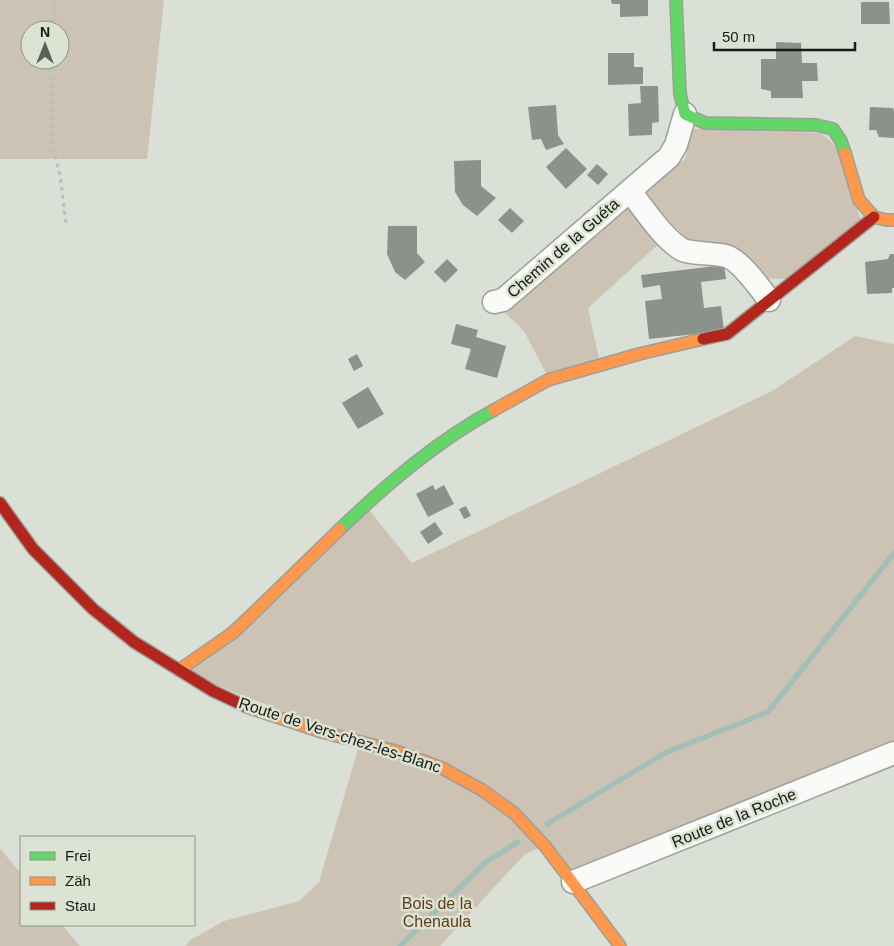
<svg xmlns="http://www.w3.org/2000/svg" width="894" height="946" viewBox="0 0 894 946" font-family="Arial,sans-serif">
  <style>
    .green { fill: #ccc3b4; fill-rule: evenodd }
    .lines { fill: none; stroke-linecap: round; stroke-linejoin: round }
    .stream { stroke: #a4beb8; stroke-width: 5.5 }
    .building { fill: #8c918a }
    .street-casing { stroke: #9da099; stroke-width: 25 }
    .fast-casing { stroke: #9da099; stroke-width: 14 }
    .slow-casing { stroke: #9da099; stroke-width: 14 }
    .jam-casing { stroke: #9da099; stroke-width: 14 }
    .path { stroke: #bdbfbb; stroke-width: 3; stroke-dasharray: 4 4; stroke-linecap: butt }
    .street { stroke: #fafaf9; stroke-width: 22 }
    .fast { stroke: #63d668; stroke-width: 11 }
    .slow { stroke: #ff974d; stroke-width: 11 }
    .jam { stroke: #b3261e; stroke-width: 11 }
    .labels { text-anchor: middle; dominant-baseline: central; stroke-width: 5; stroke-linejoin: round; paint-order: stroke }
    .street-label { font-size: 16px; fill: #181a14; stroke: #dce3d3 }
    .park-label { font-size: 16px; fill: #5f3d18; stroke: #dce3d3 }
  </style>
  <rect width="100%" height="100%" fill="#dbe0d6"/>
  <g class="green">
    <path d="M0 0H164L147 159H0ZM30 30H60V60H30Z"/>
    <path d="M692 129 821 133 836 146 861 221 786 279 762 278 689 242 665 227 644 190 685 159Z"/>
    <path d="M631 201 662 241 588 308 599 358 547 375 524 331 499 307Z"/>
    <path d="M855 336 894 344V743L573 882 545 846 525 854 440 946H186L189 941 224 921 299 901 319 882 360 742 179 670 365 505 412 563 772 391Z"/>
    <path d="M0 848 21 874V925H62L80 946H0Z"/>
  </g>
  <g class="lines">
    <g class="stream">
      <path d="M547 824 665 753 768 712 894 553"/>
      <path d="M400 946 486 862 518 842"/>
    </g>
  </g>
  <g class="building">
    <path d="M611 0H648V16L620 17V4H612Z"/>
    <path d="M861 2H889L890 24H861Z"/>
    <path d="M776 42 801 43 802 63H817L818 81H802L803 98H771V91L761 89V59H776Z"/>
    <path d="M608 53H634V67H643V84L608 85Z"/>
    <path d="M640 86H658L659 122 652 123V135L629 136 628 104 641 103Z"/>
    <path d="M556 105 558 135 564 144 546 150 541 139 532 140 528 107Z"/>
    <path d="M870 107 893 108 894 112V138L879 137 876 130H869Z"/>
    <path d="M566 148 587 169 566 189 546 167Z"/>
    <path d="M481 160V186L496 198 477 216 463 205 455 192 454 161Z"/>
    <path d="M597 164 608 174 598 185 587 175Z"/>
    <path d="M510 208 524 221 512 233 498 220Z"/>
    <path d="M388 226H417V253L425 262 405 280 395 272 387 254Z"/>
    <path d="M890 254H894V288H892V293L867 294 865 262 888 259Z"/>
    <path d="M447 259 458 270 445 283 434 272Z"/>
    <path d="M724 265 726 279 701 282 704 308 721 306 724 331 649 339 645 301 662 299 660 285 643 288 641 275Z"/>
    <path d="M456 324 478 330 476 337 506 346 497 378 465 369 471 349 451 344Z"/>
    <path d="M357 354 363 366 354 371 348 359Z"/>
    <path d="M368 387 384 414 358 429 342 403Z"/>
    <path d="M433 485 435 490 444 485 454 504 428 517 416 494Z"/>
    <path d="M466 506 471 516 464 519 459 509Z"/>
    <path d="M435 522 443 534 428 544 420 532Z"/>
  </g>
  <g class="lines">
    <defs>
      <g id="street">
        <path d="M630 191C643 208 663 238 681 249 689 254 715 253 726 256 740 260 760 288 769 300"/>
        <path d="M494 302 503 300 669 157 676 145 685 114"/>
        <path d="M573 882 894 753"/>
      </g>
      <g id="fast">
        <path d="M676 0 680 94 685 114 705 123 816 125 833 129 841 141 845 153"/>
        <path d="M340 529C387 484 437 441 494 410"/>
      </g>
      <g id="slow">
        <path d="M845 153 859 200 874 217 886 220H894"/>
        <path d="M494 410 548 380 639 354 703 339"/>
        <path d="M179 670 234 632 340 529"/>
        <path d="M247 707 322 732 399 752 442 768 482 790 514 813 545 846 620 946"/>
      </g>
      <g id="jam">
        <path d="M703 339 727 334 874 217"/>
        <path d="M0 503 33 549 93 609 134 642 213 691 247 707"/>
      </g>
    </defs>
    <use href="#street" class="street-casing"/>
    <use href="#fast" class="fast-casing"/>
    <use href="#slow" class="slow-casing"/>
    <use href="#jam" class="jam-casing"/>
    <g class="path">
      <path d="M52 30 55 0"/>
      <path d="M50 60 53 148 60 175 66 224"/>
    </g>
    <use href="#street" class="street"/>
    <use href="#fast" class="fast"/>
    <use href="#slow" class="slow"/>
    <use href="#jam" class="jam"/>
  </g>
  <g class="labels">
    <g class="street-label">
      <text transform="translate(563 248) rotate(-41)">Chemin de la Guéta</text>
      <text transform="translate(340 735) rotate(18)">Route de Vers-chez-les-Blanc</text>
      <text transform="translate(734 818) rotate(-22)">Route de la Roche</text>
    </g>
    <g class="park-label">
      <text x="437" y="903">Bois de la<tspan x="437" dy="18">Chenaula</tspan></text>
    </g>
  </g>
  <rect x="20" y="836" width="175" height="90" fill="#dce3d3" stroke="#8e9387"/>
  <rect x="30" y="852" width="25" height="8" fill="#63d668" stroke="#8e9387"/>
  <text x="65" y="861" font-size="15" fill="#181a14">Frei</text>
  <rect x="30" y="877" width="25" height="8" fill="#ff974d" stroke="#8e9387"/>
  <text x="65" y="886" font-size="15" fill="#181a14">Zäh</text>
  <rect x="30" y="902" width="25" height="8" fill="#b3261e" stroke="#8e9387"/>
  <text x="65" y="911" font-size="15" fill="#181a14">Stau</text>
  <g transform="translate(45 45)"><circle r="24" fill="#dce3d3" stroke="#8e9387"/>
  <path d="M0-4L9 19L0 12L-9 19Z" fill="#5c5f58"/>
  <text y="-8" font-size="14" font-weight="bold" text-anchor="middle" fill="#181a14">N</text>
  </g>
  <path d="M714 42v8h141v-8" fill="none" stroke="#181a14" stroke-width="2.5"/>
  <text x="722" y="42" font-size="15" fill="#181a14" stroke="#dce3d3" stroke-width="4" paint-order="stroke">50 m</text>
</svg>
